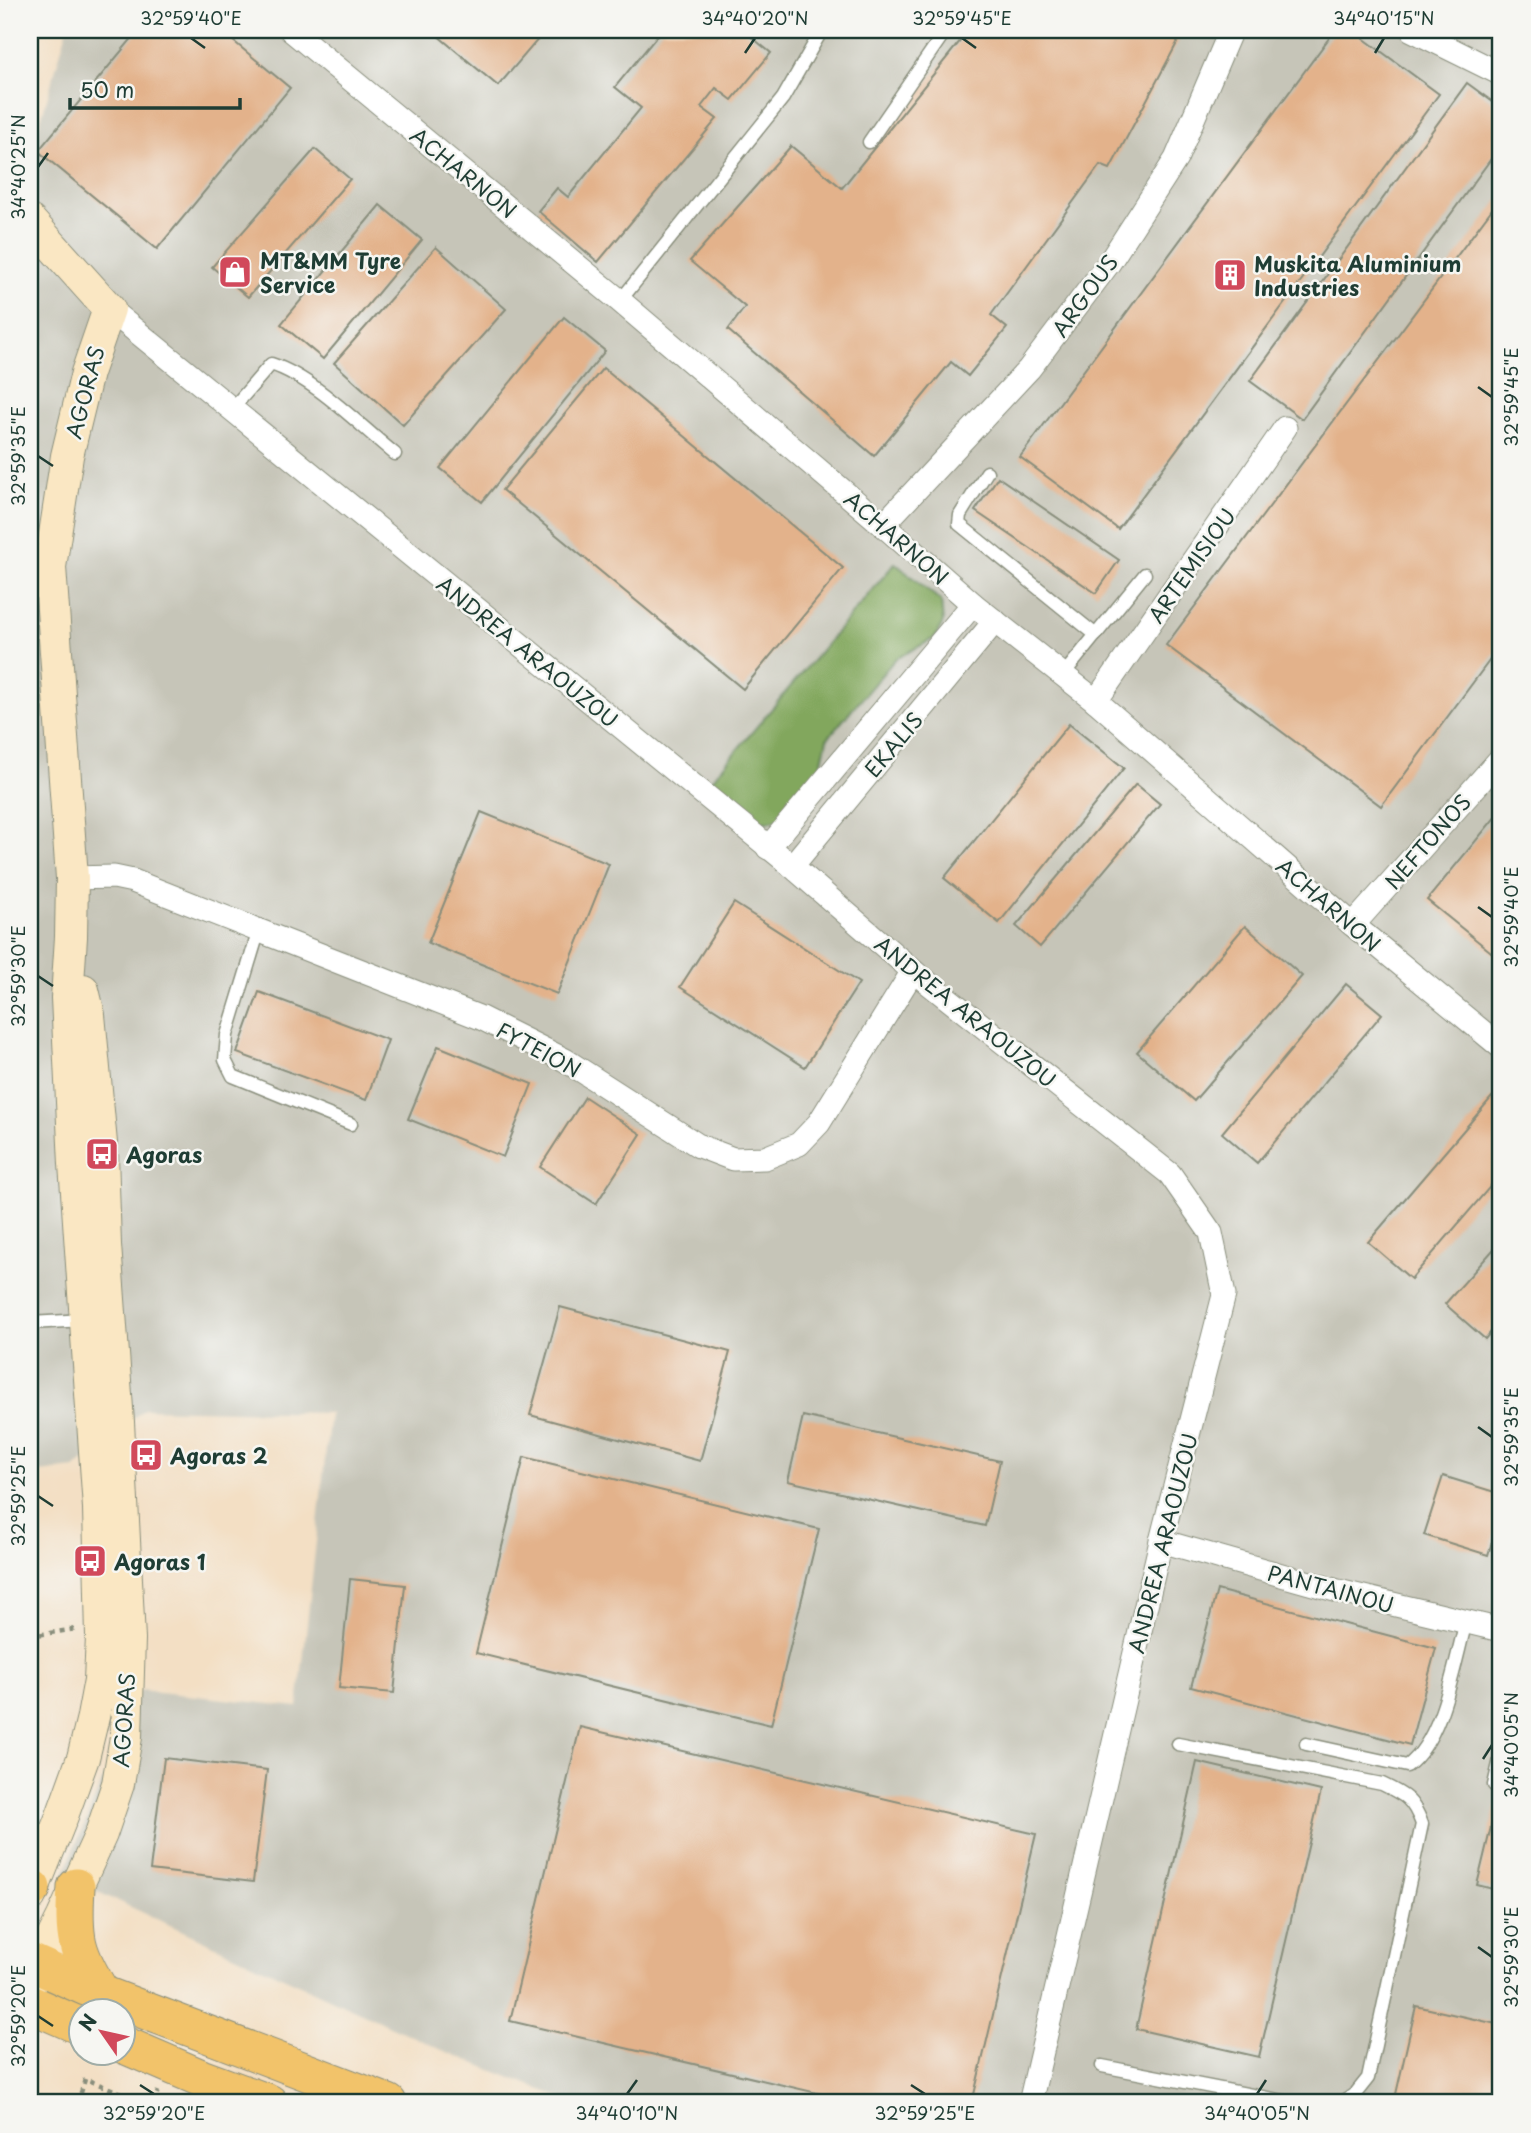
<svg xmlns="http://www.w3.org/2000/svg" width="1531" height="2133" viewBox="0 0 1531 2133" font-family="'Playpen Sans',sans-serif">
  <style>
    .industrial { fill: #c6c5b8 }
    .forest { fill: #82a75d; stroke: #507248; stroke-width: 2 }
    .building { fill: #e3b28b }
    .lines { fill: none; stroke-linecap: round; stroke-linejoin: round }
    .service-casing { stroke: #898e7c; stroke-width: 15 }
    .minor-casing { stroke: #898e7c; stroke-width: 25 }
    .secondary-casing { stroke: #898e7c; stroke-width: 34 }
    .primary-casing { stroke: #898e7c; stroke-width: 39 }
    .path { stroke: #898e7c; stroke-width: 4.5; stroke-dasharray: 5 5; stroke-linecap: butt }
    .service { stroke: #fff; stroke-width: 12 }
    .minor { stroke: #fff; stroke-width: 23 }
    .secondary { stroke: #fae7c3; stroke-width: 32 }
    .primary { stroke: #f2c36a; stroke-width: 37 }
    .ticks { fill: none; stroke: #1f3d34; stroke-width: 2.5 }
    .labels { text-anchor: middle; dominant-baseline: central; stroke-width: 5; stroke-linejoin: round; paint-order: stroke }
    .street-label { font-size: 21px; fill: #1f3d34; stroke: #f6f6f2 }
    .poi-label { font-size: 21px; font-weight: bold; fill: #1f3d34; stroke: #f6f6f2; text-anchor: start }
    .neatline { fill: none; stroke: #1f3d34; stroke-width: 2.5 }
    .ticks-label { font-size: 18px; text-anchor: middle; fill: #1f3d34 }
  </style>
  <rect width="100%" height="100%" fill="#f6f6f2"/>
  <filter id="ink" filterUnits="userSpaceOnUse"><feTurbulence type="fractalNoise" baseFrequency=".0143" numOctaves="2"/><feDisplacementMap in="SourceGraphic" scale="14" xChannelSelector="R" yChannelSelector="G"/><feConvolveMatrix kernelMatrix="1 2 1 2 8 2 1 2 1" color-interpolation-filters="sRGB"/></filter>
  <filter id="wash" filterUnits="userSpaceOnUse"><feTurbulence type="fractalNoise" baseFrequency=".00686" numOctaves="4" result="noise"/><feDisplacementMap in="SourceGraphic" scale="28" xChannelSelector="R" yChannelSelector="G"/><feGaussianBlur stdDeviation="1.57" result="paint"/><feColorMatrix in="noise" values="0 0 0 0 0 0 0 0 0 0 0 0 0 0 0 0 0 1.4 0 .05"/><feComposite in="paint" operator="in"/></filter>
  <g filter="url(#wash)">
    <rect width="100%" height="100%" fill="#f3dfc4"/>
    <path class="industrial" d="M67 30H1501V2103H574L442 2050 63 1876 140 1690 298 1707 330 1413 144 1409 75 1468 30 1473V157Z"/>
    <path class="forest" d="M895 563 941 601 943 622 935 638 895 659 827 739 820 770 781 819 756 824 709 783Z"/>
    <g id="blocks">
      <g class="building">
        <path d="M139 30H220L290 88 157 249 38 151Z"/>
        <path d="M431 30H546L498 86Z"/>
        <path d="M662 30H743L771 53 732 100 716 88 701 107 717 119 598 262 538 211 557 188 568 197 641 108 615 87Z"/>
        <path d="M969 30H1184L1110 169 1100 165 991 315 1007 328 968 376 951 362 874 456 728 330 745 307 690 261 791 146 842 188Z"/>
        <path d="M1335 30H1352L1439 94 1118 529 1020 457Z"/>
        <path d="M1467 83 1501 108V145L1302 419 1250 381Z"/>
        <path d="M315 149 350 179 248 297 212 267Z"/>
        <path d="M1501 197V645L1381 806 1166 645Z"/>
        <path d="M380 205 422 240 323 359 281 324Z"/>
        <path d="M436 247 506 309 403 425 334 363Z"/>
        <path d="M564 317 605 351 482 502 440 468Z"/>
        <path d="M603 368 843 568 743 689 502 490Z"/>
        <path d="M998 477 1119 560 1096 593 975 511Z"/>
        <path d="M1069 724 1124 768 999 923 944 878Z"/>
        <path d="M1136 784 1160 804 1040 947 1016 926Z"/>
        <path d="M1501 810V960L1427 900Z"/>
        <path d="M481 812 609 864 557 994 428 943Z"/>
        <path d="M734 903 859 983 805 1067 680 987Z"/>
        <path d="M1245 926 1302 976 1194 1101 1137 1052Z"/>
        <path d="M1346 984 1382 1014 1257 1163 1222 1133Z"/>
        <path d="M259 992 388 1040 366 1100 237 1053Z"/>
        <path d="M438 1046 532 1084 503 1157 408 1119Z"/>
        <path d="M585 1097 641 1134 596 1204 540 1167Z"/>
        <path d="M1492 1097 1501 1104V1174L1411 1279 1368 1242Z"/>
        <path d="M1501 1241V1320L1485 1339 1445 1304Z"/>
        <path d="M560 1307 730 1352 700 1461 530 1415Z"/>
        <path d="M803 1416 1000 1461 985 1526 788 1481Z"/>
        <path d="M524 1457 819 1529 771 1725 476 1653Z"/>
        <path d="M1443 1476 1501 1494V1512L1488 1555 1424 1535Z"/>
        <path d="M350 1579 405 1585 394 1693 339 1688Z"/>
        <path d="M1217 1590 1436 1648 1410 1745 1191 1687Z"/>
        <path d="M580 1727 1036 1834 972 2103H860L510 2021Z"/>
        <path d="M164 1758 267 1770 253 1882 150 1870Z"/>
        <path d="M1197 1762 1321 1791 1259 2057 1136 2029Z"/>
        <path d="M1496 1806 1501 1808V1891L1477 1885Z"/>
        <path d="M1416 2006 1501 2025V2103H1394Z"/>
      </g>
    </g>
  </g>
  <g filter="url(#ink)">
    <use href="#blocks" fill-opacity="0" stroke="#898e7c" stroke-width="2"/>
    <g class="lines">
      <defs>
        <g id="service">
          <path d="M869 142 946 30"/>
          <path d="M620 301 783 98 822 30"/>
          <path d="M232 409 271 364C314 378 359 425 395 454"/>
          <path d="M987 472 960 515 959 524 1096 635"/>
          <path d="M1063 675 1145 574"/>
          <path d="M259 930 227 1035 225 1060 233 1076 351 1124"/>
          <path d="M30 1323 85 1320"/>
          <path d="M1178 1744 1382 1784C1405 1795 1413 1799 1422 1824L1368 2078 1356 2093 1342 2103"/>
          <path d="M1306 1744 1407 1766C1443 1740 1454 1664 1466 1622"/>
          <path d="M1494 1785 1501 1755"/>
          <path d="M1102 2066 1294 2103"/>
        </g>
        <g id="minor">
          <path d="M291 30 620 301 883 525 973 604 1096 701 1353 925 1501 1047"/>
          <path d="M1412 30 1501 74"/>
          <path d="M109 309 792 866 913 971 1170 1174 1211 1233 1224 1295 1161 1541 1030 2103"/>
          <path d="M883 525 1029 369 1109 263 1176 159 1231 30"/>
          <path d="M1096 701 1285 428"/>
          <path d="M768 848 973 604"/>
          <path d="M792 866 995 621"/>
          <path d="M72 878 114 877 133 881 481 1018 565 1060 699 1146 733 1159 765 1158 799 1144 819 1123 913 971"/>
          <path d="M1353 925 1501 758"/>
          <path d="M1161 1541 1338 1591 1501 1630"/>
        </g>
        <g id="secondary">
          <path d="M30 221 109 309 87 373 67 456 50 567 72 878 71 937 67 998 75 1164 99 1508 102 1637 100 1680 93 1717 83 1758 62 1816 30 1896"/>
          <path d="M30 1983 63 1917 101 1834 118 1784 126 1737 129 1639 118 1422 105 1245 102 1154 89 1015 83 990"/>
        </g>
        <g id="primary">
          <path d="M76 1887C73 1937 75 1952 102 1994"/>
          <path d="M30 1890 32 1888"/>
          <path d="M30 1962 102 1994 388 2103"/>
          <path d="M30 2004 80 2026"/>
          <path d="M122 2044 201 2078 269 2103"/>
        </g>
      </defs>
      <use href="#service" class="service-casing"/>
      <use href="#minor" class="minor-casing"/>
      <use href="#secondary" class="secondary-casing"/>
      <use href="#primary" class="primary-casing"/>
      <g class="path">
        <path d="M30 1636 76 1629"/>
        <path d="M78 2103 85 2079 148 2103"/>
        <path d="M153 2103 158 2091"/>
      </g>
      <use href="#service" class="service"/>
      <use href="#minor" class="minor"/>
      <use href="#secondary" class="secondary"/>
      <use href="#primary" class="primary"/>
    </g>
  </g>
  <path class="ticks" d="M191 38 205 48M962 38 976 48M745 53 755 38M1375 53 1384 38M38 167 48 153M1478 387 1492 397M38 456 53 466M1478 907 1492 917M38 976 53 986M1478 1427 1492 1437M38 1496 53 1506M1483 1759 1492 1745M1478 1947 1492 1957M38 2016 53 2026M140 2085 154 2094M911 2085 925 2094M627 2094 637 2080M1257 2094 1266 2080"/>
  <defs>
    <symbol id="shop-square" viewBox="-11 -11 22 22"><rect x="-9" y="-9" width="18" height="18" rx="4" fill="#d1495b" stroke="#f6f6f2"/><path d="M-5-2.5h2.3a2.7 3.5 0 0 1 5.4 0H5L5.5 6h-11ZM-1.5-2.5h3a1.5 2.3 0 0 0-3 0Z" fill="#fff"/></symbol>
    <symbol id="building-square" viewBox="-11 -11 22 22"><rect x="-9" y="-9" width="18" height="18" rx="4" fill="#d1495b" stroke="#f6f6f2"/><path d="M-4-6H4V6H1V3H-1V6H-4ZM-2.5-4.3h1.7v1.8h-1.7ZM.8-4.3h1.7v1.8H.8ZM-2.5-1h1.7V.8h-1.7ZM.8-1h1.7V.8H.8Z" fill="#fff"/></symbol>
    <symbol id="bus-square" viewBox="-11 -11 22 22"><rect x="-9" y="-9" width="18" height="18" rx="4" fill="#d1495b" stroke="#f6f6f2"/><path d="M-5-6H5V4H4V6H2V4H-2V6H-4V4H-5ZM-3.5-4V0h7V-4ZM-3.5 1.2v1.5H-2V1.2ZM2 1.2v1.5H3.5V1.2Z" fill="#fff"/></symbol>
  </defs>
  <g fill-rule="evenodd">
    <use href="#shop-square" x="216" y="253" width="38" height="38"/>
    <use href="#building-square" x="1211" y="256" width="38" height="38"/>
    <use href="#bus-square" x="83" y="1135" width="38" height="38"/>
    <use href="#bus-square" x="127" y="1436" width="38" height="38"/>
    <use href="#bus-square" x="71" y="1542" width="38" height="38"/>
  </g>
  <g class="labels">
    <g class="street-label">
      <text transform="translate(464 172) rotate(39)">ACHARNON</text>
      <text transform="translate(1084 295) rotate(-54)">ARGOUS</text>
      <text transform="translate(84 392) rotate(-75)">AGORAS</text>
      <text transform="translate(897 537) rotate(41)">ACHARNON</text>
      <text transform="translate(1191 565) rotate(-55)">ARTEMISIOU</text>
      <text transform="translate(528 651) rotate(39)">ANDREA ARAOUZOU</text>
      <text transform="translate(893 744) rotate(-50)">EKALIS</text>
      <text transform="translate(1427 841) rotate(-49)">NEFTONOS</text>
      <text transform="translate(1329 904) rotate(41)">ACHARNON</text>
      <text transform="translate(966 1011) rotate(39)">ANDREA ARAOUZOU</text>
      <text transform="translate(539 1049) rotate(28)">FYTEION</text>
      <text transform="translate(1162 1543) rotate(-76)">ANDREA ARAOUZOU</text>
      <text transform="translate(1331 1588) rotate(15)">PANTAINOU</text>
      <text transform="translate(123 1720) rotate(-86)">AGORAS</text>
    </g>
    <g class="poi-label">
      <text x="260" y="260">MT&amp;MM Tyre<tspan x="260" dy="24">Service</tspan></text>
      <text x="1254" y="263">Muskita Aluminium<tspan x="1254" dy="24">Industries</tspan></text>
      <text x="126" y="1154">Agoras</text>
      <text x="170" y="1455">Agoras 2</text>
      <text x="114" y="1561">Agoras 1</text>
    </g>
  </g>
  <rect width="1531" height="2133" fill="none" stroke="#f6f6f2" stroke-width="77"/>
  <g transform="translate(102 2032) rotate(304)"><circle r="33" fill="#f6f6f2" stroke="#a0aca6" stroke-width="2"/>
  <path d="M0-5L12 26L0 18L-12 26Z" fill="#d1495b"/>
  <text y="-10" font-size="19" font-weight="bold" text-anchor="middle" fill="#1f3d34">N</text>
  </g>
  <path d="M70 98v10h170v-10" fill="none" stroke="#1f3d34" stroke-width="3.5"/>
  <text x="80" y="98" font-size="21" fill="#1f3d34" stroke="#f6f6f2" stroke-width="5" paint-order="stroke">50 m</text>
  <rect x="38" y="38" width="1454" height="2056" class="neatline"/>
  <g class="ticks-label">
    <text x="191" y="25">32°59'40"E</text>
    <text x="755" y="25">34°40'20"N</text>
    <text x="962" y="25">32°59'45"E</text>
    <text x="1384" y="25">34°40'15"N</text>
    <text transform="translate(19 167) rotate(-90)" y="6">34°40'25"N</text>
    <text transform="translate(1512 397) rotate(-90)" y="6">32°59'45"E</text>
    <text transform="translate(19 456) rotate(-90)" y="6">32°59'35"E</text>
    <text transform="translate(1512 917) rotate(-90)" y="6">32°59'40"E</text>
    <text transform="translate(19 976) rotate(-90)" y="6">32°59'30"E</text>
    <text transform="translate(1512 1437) rotate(-90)" y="6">32°59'35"E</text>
    <text transform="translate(19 1496) rotate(-90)" y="6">32°59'25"E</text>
    <text transform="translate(1512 1745) rotate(-90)" y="6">34°40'05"N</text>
    <text transform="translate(1512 1957) rotate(-90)" y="6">32°59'30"E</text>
    <text transform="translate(19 2016) rotate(-90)" y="6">32°59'20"E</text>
    <text x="154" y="2120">32°59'20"E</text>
    <text x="627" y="2120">34°40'10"N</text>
    <text x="925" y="2120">32°59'25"E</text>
    <text x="1257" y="2120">34°40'05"N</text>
  </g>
</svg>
